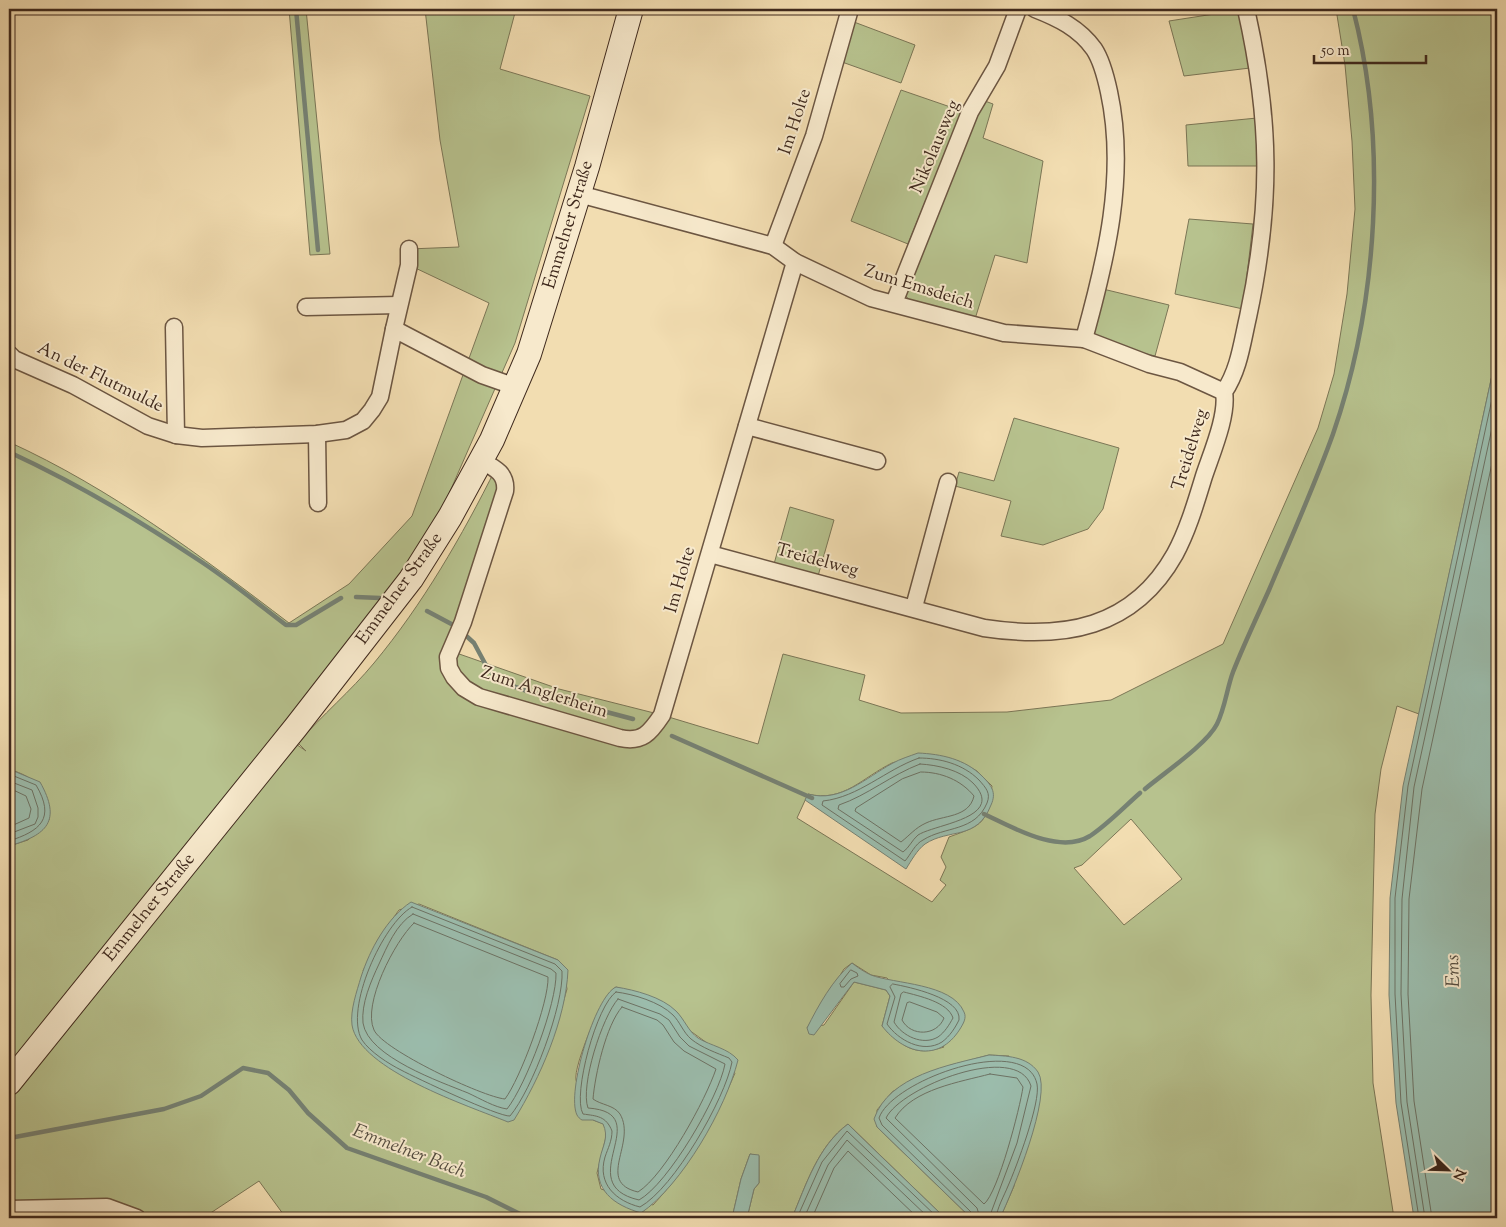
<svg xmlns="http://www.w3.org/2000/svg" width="1506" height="1227" viewBox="0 0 1506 1227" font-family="'Sorts Mill Goudy',serif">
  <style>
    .green { fill: #b7c28e; stroke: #7b7656; fill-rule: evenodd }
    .water { fill: #9bbcac; stroke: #768173 }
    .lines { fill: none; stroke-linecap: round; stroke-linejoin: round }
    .shore { stroke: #6d7264; stroke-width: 1 }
    .stream { stroke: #768173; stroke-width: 4.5 }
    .street-casing { stroke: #6c5642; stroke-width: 19 }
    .secondary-casing { stroke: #3f291d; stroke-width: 26 }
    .street { stroke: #f7e9cc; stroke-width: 16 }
    .secondary { stroke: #f7e9cc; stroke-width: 24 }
    .labels { text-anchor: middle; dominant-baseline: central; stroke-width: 4; stroke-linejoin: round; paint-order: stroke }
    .street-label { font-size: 18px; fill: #3f291d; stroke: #f7e9cc }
    .water-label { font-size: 19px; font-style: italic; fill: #564e41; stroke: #f7e9cc }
  </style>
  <rect width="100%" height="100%" fill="#f2ddb1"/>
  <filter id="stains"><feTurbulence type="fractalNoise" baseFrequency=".004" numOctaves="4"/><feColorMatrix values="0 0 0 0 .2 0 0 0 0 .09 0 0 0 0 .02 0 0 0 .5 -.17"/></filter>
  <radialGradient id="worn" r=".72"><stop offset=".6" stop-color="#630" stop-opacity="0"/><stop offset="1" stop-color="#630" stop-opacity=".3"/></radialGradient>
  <g class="green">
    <path d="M289 9H306L330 254 310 255Z"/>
    <path d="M425 9H516L500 69 590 96 515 343 444 505 296 744 306 751 298 743C322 715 351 691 374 663 423 604 462 536 496 468L504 477 445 649 559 689 662 715 758 744 783 654 865 675 859 700 901 713 1007 712 1111 700 1223 644 1318 428 1334 374 1347 294 1355 209 1352 141 1345 65 1336 9H1497V352L1419 714 1397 706 1381 769 1375 814 1371 995 1373 1083 1394 1218H1000L1014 1186 1009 1056 989 1055 951 1065 911 1080 892 1092 877 1110V1127L971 1218H945L848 1124C818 1146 806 1185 792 1218H747L754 1189 759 1183V1156L750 1154 741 1179 732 1218H286L259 1181 203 1218H137L107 1207 9 1209V846L28 840 49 820C51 790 36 778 9 769V442C110 488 201 556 289 623L349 584 412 516 489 303 409 265V249L459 247 440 140ZM958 761 977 771 992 786C986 824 985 824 949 837L941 857 946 867 940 880 946 885 932 902 797 818 808 794C843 803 863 777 892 763 902 759 945 761 958 761ZM1131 819 1182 879 1124 925 1074 868 1082 865ZM419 904 558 960 563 965 567 989 555 1030 363 971 379 938 399 910ZM852 963 871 975 887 978 944 1047C913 1057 903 1046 882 1026L890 996 886 990 854 982 824 1025 807 1028 844 969ZM616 987 647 996 677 1012 689 1030 707 1043 735 1073C714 1122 689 1166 653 1205L601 1189 597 1173 607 1133 604 1124 593 1120C588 1107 580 1094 576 1080 573 1067 603 993 616 987Z"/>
    <path d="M1240 10 1250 68 1184 76 1169 21Z"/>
    <path d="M854 22 915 45 901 83 842 62Z"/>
    <path d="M901 90 962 111 908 244 851 221Z"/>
    <path d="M985 101 993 104 983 138 1043 161 1027 263 995 255 975 319 912 304 906 296 905 287 973 118Z"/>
    <path d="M1257 118 1258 166H1188L1186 125Z"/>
    <path d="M1189 219 1253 224 1243 309 1175 294Z"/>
    <path d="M1103 289 1169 305 1155 356 1102 343 1093 333Z"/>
    <path d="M1014 418 1119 448 1103 509 1088 529 1043 545 1001 536 1011 501 955 486 959 472 994 481Z"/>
    <path d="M790 507 834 520 818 576 774 564Z"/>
  </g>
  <g class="water">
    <path d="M1497 352V1218H1414L1396 1103 1389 995 1390 898 1403 786Z"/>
    <path d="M918 753C941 754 965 759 982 776 991 785 997 792 991 805 977 841 949 828 925 844 917 850 911 861 906 869L805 800 808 794C841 803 865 778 893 763 900 759 910 756 918 753Z"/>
    <path d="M9 769 40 782C62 821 47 835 9 846Z"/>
    <path d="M411 902 558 960 568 970C566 1019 540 1078 514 1120L508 1122C469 1106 359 1070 352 1025 350 1010 357 991 361 977 370 949 387 918 411 902Z"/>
    <path d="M852 963C857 967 864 972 871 975 894 984 952 983 964 1012 967 1018 963 1024 960 1029 938 1064 903 1053 882 1026L890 996 886 990 854 982 814 1035 809 1034 807 1028C818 1006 833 979 852 963Z"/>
    <path d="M616 987C635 990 662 997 676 1011 685 1020 688 1031 698 1038 711 1046 728 1048 738 1060 726 1108 682 1185 641 1213 614 1205 592 1190 600 1158 603 1145 609 1137 603 1124L593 1120H582C580 1119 578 1117 577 1115 566 1093 595 996 616 987Z"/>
    <path d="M989 1055C1006 1056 1027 1056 1038 1072 1053 1095 1012 1193 1000 1218H971L877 1127 874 1119C889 1075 950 1065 989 1055Z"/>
    <path d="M848 1124 856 1132 945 1218H792C806 1185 818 1146 848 1124Z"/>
    <path d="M750 1154 759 1155V1183L754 1189 747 1218H732L741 1179Z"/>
  </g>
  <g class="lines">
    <g class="shore">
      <path d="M919 758C940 758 963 764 979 780 986 788 991 793 987 803 975 832 945 826 923 840 915 844 911 854 905 861L822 805 823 801C859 797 885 770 919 758Z"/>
      <path d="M920 764C938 765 960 770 973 783 1007 818 935 824 918 835 912 840 909 848 903 852L838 809 839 805C868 795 891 775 920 764Z"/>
      <path d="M921 772C941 772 961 780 974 796 969 818 943 815 926 823 915 828 910 835 901 842L855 811 856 808 902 779Z"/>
      <path d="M9 774 36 785C56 819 40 831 9 841"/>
      <path d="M9 781 32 790 38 808V817L35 824 9 834"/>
      <path d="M9 788 26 796 31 809 29 818 9 827"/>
      <path d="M412 907 555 964 562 971C564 1005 532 1090 510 1116 499 1117 416 1078 401 1070 389 1064 370 1052 362 1040 344 1009 383 923 412 907Z"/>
      <path d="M413 914 551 969 556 973C557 1003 526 1085 507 1109 494 1107 481 1099 468 1093 441 1082 368 1057 363 1023 361 1004 371 981 379 964 387 947 396 924 413 914Z"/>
      <path d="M414 923 548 977C549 1002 520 1079 505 1099 483 1097 383 1050 374 1030 362 1004 395 941 414 923Z"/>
      <path d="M851 970 857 973 858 976 851 979 844 987H841L840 984Z"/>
      <path d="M893 984C909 987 962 998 959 1020 955 1028 950 1036 942 1042 923 1054 898 1040 887 1024L895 997 890 987Z"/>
      <path d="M616 992C633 994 660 1002 673 1015 680 1022 683 1032 691 1039 702 1048 717 1053 729 1058L732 1062C725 1099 674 1188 640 1207 616 1201 597 1184 605 1157 608 1148 612 1141 612 1131 606 1116 597 1116 583 1114 572 1095 597 1004 616 992Z"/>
      <path d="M904 992C919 996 948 1002 953 1018 949 1025 945 1032 938 1037 923 1046 902 1036 894 1022L901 994Z"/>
      <path d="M618 999 660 1014 669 1020 680 1037 689 1046 725 1064C719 1097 668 1184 639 1200 569 1184 659 1113 588 1108 580 1086 602 1017 618 999Z"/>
      <path d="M910 1002 937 1012 944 1018C937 1036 911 1037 902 1020L907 1003Z"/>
      <path d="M622 1007 657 1020 663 1025 674 1042 684 1051 716 1069C706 1099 665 1175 638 1192 595 1182 637 1143 620 1114 614 1105 601 1105 593 1099 595 1075 606 1025 622 1007Z"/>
      <path d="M990 1074 1017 1078 1023 1087C1020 1108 998 1193 984 1204L895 1118C913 1089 960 1082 990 1074Z"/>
      <path d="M797 1218 822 1162 847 1131 938 1218"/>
      <path d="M804 1218 828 1165 847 1140 929 1218"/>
      <path d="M812 1218 834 1168 848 1151 918 1218"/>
      <path d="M974 1218 972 1213 882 1125 879 1118C892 1080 1026 1032 1037 1084 1041 1102 1016 1168 1008 1186 1004 1196 997 1208 996 1218"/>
      <path d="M980 1218 977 1208 886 1118C901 1087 1017 1041 1031 1086L1017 1143 989 1218"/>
      <path d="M1419 1218 1401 1103 1395 994V898L1408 786 1497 376"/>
      <path d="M1425 1218 1407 1102 1401 994 1402 899 1414 787 1497 405"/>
      <path d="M1432 1218 1414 1101 1408 994 1409 899 1422 789 1497 440"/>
    </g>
    <g class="stream">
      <path d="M296 9 318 250"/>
      <path d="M9 452C74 482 137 519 197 559 228 579 257 603 286 625H296L341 598"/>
      <path d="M356 597 380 598"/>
      <path d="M427 611 457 627"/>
      <path d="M462 632 474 643 488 669 501 682 527 691 633 719"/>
      <path d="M672 736 812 798"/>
      <path d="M1145 789C1164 773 1207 744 1217 724 1225 708 1227 688 1233 672 1244 644 1257 617 1269 590 1291 538 1314 487 1333 434 1378 304 1388 143 1353 9"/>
      <path d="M984 814C1012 827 1059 855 1090 836 1108 824 1124 807 1140 793"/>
      <path d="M15 1137 164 1109 201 1096 243 1068 268 1073 289 1090 308 1113 347 1148 486 1197 528 1218"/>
    </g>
    <defs>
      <g id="street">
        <path d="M1035 9C1058 18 1079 28 1094 49 1102 61 1106 78 1109 92 1127 175 1106 260 1084 339"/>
        <path d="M579 194 773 246 795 262 871 298 1004 333 1084 339 1149 364 1180 372 1224 392"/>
        <path d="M773 246 814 136 850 9"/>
        <path d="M894 303 970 112 997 66 1018 9"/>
        <path d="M306 307 399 305"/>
        <path d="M174 327 176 435"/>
        <path d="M394 329 409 265V249"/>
        <path d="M9 354 14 359 73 385 148 426 176 435 202 438 317 434 346 430 363 421 372 410 380 397 394 329 482 375 516 387"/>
        <path d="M747 426 877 461"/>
        <path d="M317 434 318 503"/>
        <path d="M482 461C495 468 507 474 505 491L463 622 448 657 449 668 454 677 464 688 479 697 620 738C642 743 650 733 662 715L795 262"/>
        <path d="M710 554 984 628C1063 640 1133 629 1175 554 1188 530 1196 502 1204 476 1212 452 1228 415 1224 392 1239 370 1242 343 1248 317 1272 205 1271 120 1246 9"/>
        <path d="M914 607 948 482"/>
        <path d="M9 1209 107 1207 137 1218"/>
      </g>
      <path id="secondary" d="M9 1083 296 727 411 579 450 517 492 440 529 354 587 167 631 9"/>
    </defs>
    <use href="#street" class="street-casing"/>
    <use href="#secondary" class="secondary-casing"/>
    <use href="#street" class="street"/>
    <use href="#secondary" class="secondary"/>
  </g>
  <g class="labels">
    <g class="street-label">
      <text transform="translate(796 122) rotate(-72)">Im Holte</text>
      <text transform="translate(936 147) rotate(-67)">Nikolausweg</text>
      <text transform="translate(569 225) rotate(-73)">Emmelner Straße</text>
      <text transform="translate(919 288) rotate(17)">Zum Emsdeich</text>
      <text transform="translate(100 378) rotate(26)">An der Flutmulde</text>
      <text transform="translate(1191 450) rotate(-73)">Treidelweg</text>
      <text transform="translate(817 561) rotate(15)">Treidelweg</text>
      <text transform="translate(681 580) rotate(-74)">Im Holte</text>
      <text transform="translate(400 589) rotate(-54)">Emmelner Straße</text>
      <text transform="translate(544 693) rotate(18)">Zum Anglerheim</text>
      <text transform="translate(150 908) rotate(-51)">Emmelner Straße</text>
    </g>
    <g class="water-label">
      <text transform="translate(1454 971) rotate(-92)">Ems</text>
      <text transform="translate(409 1152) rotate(21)">Emmelner Bach</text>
    </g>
  </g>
  <rect width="1506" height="1227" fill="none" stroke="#f2ddb1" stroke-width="30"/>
  <rect x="10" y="10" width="1486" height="1207" fill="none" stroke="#3f291d" stroke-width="2.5"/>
  <rect x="15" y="15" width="1476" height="1197" fill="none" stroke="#3f291d"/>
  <g transform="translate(1448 1170) rotate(113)" stroke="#f7e9cc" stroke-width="4" paint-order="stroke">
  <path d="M0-4L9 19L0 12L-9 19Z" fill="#3f291d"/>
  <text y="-8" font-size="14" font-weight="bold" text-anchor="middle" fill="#3f291d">N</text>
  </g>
  <path d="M1314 55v8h112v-8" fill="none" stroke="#3f291d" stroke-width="2.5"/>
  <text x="1321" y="55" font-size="15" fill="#3f291d" stroke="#f7e9cc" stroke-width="4" paint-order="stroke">50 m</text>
  <rect width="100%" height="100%" filter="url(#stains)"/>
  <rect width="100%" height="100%" fill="url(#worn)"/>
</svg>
